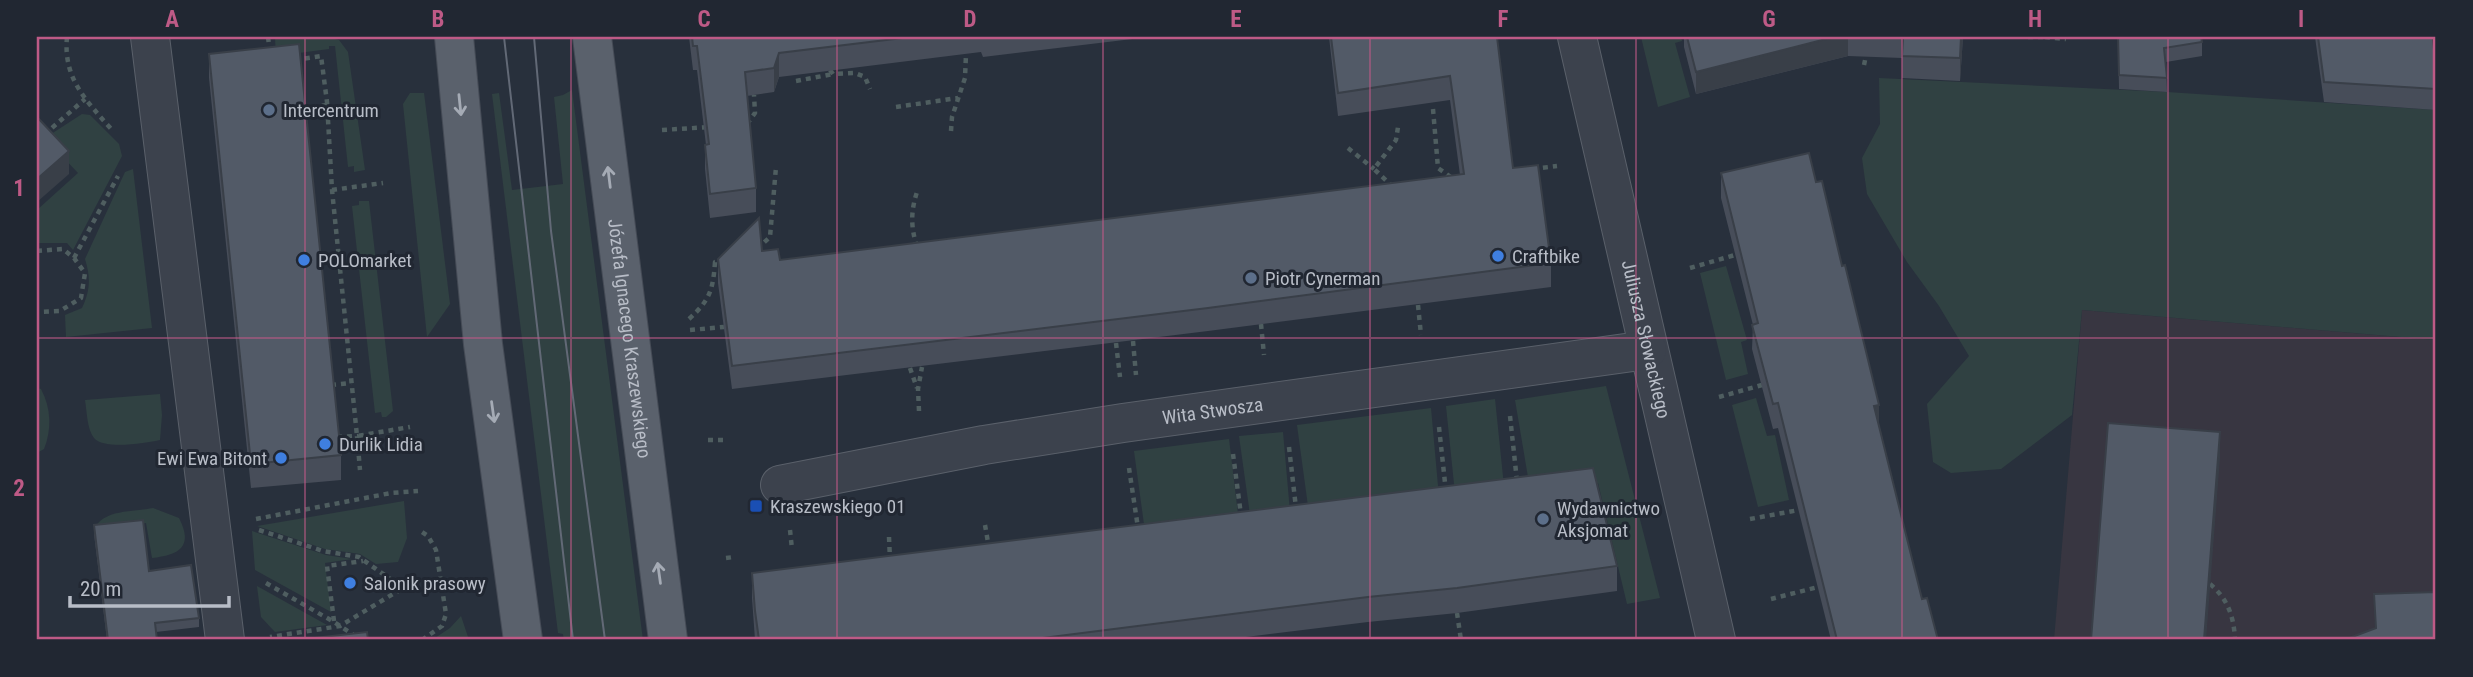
<svg xmlns="http://www.w3.org/2000/svg" width="2473" height="677" viewBox="0 0 2473 677" font-family="'Roboto Condensed',sans-serif">
  <style>
    .medical { fill: #383641 }
    .green { fill: #304142 }
    .lines { fill: none; stroke-linecap: round; stroke-linejoin: round }
    .minor-casing { stroke: #5a606a; stroke-width: 40 }
    .primary-casing { stroke: #454b56; stroke-width: 40 }
    .path { stroke: #4f5e60; stroke-width: 4.5; stroke-dasharray: 5 5; stroke-linecap: butt }
    .minor { stroke: #3c424d; stroke-width: 38 }
    .primary { stroke: #5a616c; stroke-width: 38 }
    .tram { stroke: #626976; stroke-width: 2 }
    .wall { fill: #474d59 }
    .shaded-wall { fill: #393f48 }
    .building { fill: #525a67; stroke: #393f48; stroke-width: 2 }
    .oneway { stroke: #a5abb5 }
    .grid { fill: none; stroke: #be5a86; stroke-width: 2; stroke-opacity: 0.55 }
    .service-dot { fill: #5c6f8a; stroke: #212732; stroke-width: 2.5 }
    .shop-dot { fill: #3f7fe0; stroke: #212732; stroke-width: 2.5 }
    .transit-dot { fill: #1a4fb4; stroke: #212732; stroke-width: 2.5 }
    .labels { text-anchor: middle; dominant-baseline: central; stroke-width: 6; stroke-linejoin: round; paint-order: stroke }
    .poi-label { font-size: 19px; fill: #b8bdc7; stroke: #212732; text-anchor: start }
    .street-label { font-size: 19px; fill: #b8bdc7; stroke: #212732 }
    .neatline { fill: none; stroke: #be5a86; stroke-width: 2.5 }
    .grid-label { font-size: 23px; text-anchor: middle; font-weight: bold; fill: #be5a86 }
  </style>
  <rect width="100%" height="100%" fill="#28303c"/>
  <path class="medical" d="M2082 310 2436 340V640H2054Z"/>
  <g class="green">
    <path d="M327 37 339 40 348 52 365 170 354 172V166L348 167 335 46H329V49L276 56 275 38Z"/>
    <path d="M1641 37H1681L1682 41 1675 43 1690 97 1658 107Z"/>
    <path d="M1879 78 2167 92 2436 110V340L2082 310 2072 415 2001 469 1951 473 1933 462 1927 404 1969 356 1939 306 1907 262 1867 194 1862 158 1880 124Z"/>
    <path d="M572 90 643 640H564L563 634 558 633 492 94 499 93 512 190 563 184 554 97 563 95Z"/>
    <path d="M410 93H424L450 304 427 337 403 104Z"/>
    <path d="M82 114 90 115 119 144 122 156 73 250 67 243H37V210L78 173 45 138Z"/>
    <path d="M133 169 152 328 66 337 65 315 82 308C90 291 91 278 85 259L125 172Z"/>
    <path d="M359 201H369L393 411 386 417H382L381 412 375 413 352 206 359 205Z"/>
    <path d="M1726 266 1747 340 1741 342 1748 374 1726 380 1700 273Z"/>
    <path d="M1606 386 1660 598 1627 604 1598 483 1530 489 1515 400Z"/>
    <path d="M37 388 41 389C51 408 52 429 44 449L37 453Z"/>
    <path d="M160 394 162 415 160 440C146 443 104 450 94 438 87 429 87 412 85 400Z"/>
    <path d="M1756 398 1767 436 1775 435 1789 500 1758 507 1732 405Z"/>
    <path d="M1495 399 1505 496 1456 503 1446 406Z"/>
    <path d="M1431 408 1439 497 1308 506 1297 425Z"/>
    <path d="M1283 432 1291 523 1252 529 1239 436Z"/>
    <path d="M1229 439 1240 531 1147 546 1134 451Z"/>
    <path d="M404 501 407 538 398 562 376 564 360 554 325 549 257 526Z"/>
    <path d="M153 508 179 518C194 547 179 555 152 558L146 523 94 530C102 509 134 512 153 508Z"/>
    <path d="M252 531 326 555 352 559 325 563 331 612 255 570Z"/>
    <path d="M257 586 327 625 275 632 261 617Z"/>
    <path d="M461 616 469 640H432L450 628Z"/>
  </g>
  <g class="lines">
    <defs>
      <g id="minor">
        <path d="M150 37 225 640"/>
        <path id="s1" d="M1577 37 1716 640"/>
        <path id="s2" d="M780 485 984 445 1123 423 1647 350"/>
      </g>
      <g id="primary">
        <path d="M454 37 483 344 523 640"/>
        <path id="s3" d="M592 37 668 640"/>
      </g>
    </defs>
    <use href="#minor" class="minor-casing"/>
    <use href="#primary" class="primary-casing"/>
    <g class="path">
      <path d="M67 37C63 79 86 100 112 130"/>
      <path d="M268 37 270 53"/>
      <path d="M2028 37H2045"/>
      <path d="M2045 37 2066 39"/>
      <path d="M295 60 321 56 327 102 332 190 357 436 410 427"/>
      <path d="M1864 65 1867 51"/>
      <path d="M830 70 833 74 855 73 865 77 870 89"/>
      <path d="M796 81 833 74"/>
      <path d="M896 107 958 98"/>
      <path d="M302 108 327 105"/>
      <path d="M1433 109 1438 168 1452 178"/>
      <path d="M747 124 755 113 754 95"/>
      <path d="M662 130 710 127"/>
      <path d="M951 131 952 117 965 78 966 54"/>
      <path d="M37 141 85 99"/>
      <path d="M1348 148 1374 169"/>
      <path d="M1533 169 1557 166"/>
      <path d="M1393 187 1374 169 1396 140 1398 127"/>
      <path d="M332 190 383 183"/>
      <path d="M917 247C910 225 911 209 918 189"/>
      <path d="M757 249 770 237 776 167"/>
      <path d="M37 251 63 249 74 258 85 273 81 298 60 311 37 312"/>
      <path d="M74 258 118 176"/>
      <path d="M1690 268 1735 255"/>
      <path d="M1418 305 1421 335"/>
      <path d="M689 319C710 300 713 290 715 262L723 261"/>
      <path d="M1261 324 1264 355"/>
      <path d="M690 330 724 327"/>
      <path d="M1133 341 1136 375"/>
      <path d="M1116 343 1120 377"/>
      <path d="M910 368 917 388"/>
      <path d="M331 385 351 383"/>
      <path d="M1719 397 1762 385"/>
      <path d="M919 411 918 389 922 367"/>
      <path d="M1510 416 1517 481"/>
      <path d="M1439 427 1446 492"/>
      <path d="M337 437 357 436 360 470"/>
      <path d="M708 440H727"/>
      <path d="M1289 447 1296 508"/>
      <path d="M1233 454 1241 515"/>
      <path d="M1129 468 1138 528"/>
      <path d="M256 519 391 493 418 491"/>
      <path d="M1750 519 1799 510"/>
      <path d="M985 525 989 548"/>
      <path d="M259 530 323 551 359 557 403 588 340 626 270 637"/>
      <path d="M790 530 792 549"/>
      <path d="M889 537 890 560"/>
      <path d="M726 558 734 557"/>
      <path d="M266 583 334 622 361 640"/>
      <path d="M2210 584C2228 599 2234 617 2235 640"/>
      <path d="M1771 599 1818 587"/>
      <path d="M1457 613 1461 640"/>
      <path d="M334 621 327 566 363 561"/>
      <path d="M1253 637V640"/>
      <path d="M422 640 442 626 446 614 436 550 428 536 422 532"/>
    </g>
    <use href="#minor" class="minor"/>
    <use href="#primary" class="primary"/>
    <g class="tram">
      <path d="M504 37 573 640"/>
      <path d="M534 37 551 231 605 640"/>
    </g>
  </g>
  <g class="wall">
    <path d="M689 37H1149L983 57 981 52 779 77 774 92 747 96 756 188V212L710 218 705 169V145H706L697 70H693Z"/>
    <path d="M1329 37H1497L1513 168 1551 263V287L1208 331 732 389 718 283V259L762 251 780 260 1460 175 1450 100 1338 116Z"/>
    <path d="M1684 37H1963L1960 81 1902 78V58L1848 56 1696 94 1684 47Z"/>
    <path d="M2118 37 2202 42V56L2166 62 2167 92 2119 89Z"/>
    <path d="M2315 37H2436L2435 60 2436 70V110L2324 102Z"/>
    <path d="M209 54 341 455V480L251 488 209 78Z"/>
    <path d="M1721 173 1879 424 1922 599 1938 640H1831L1778 428 1773 429 1752 349 1753 325 1721 198Z"/>
    <path d="M94 525 149 571 199 618V627L156 632 157 640H107L94 534Z"/>
    <path d="M1617 566V591L1457 613 1368 622 1222 640H755L752 598V573Z"/>
  </g>
  <g class="shaded-wall">
    <path d="M1834 37H1848V56L1696 94V72Z"/>
    <path d="M1961 37H1963L1960 81V58Z"/>
    <path d="M2436 39V60L2433 61V40Z"/>
    <path d="M779 53V77L774 92V68Z"/>
    <path d="M69 151V174L37 202V179Z"/>
    <path d="M1879 405V430L1874 406Z"/>
    <path d="M2220 432V457L2206 640H2204Z"/>
  </g>
  <g class="building">
    <path d="M692 37H911L779 53 774 68 745 72 756 188 710 194 705 145 709 144 697 46H693Z"/>
    <path d="M1331 37H1497L1513 168 1538 165 1551 263 1208 308 732 366 718 259 759 218 762 251 778 249 780 260 1464 174 1450 76 1338 93Z"/>
    <path d="M1687 37H1834L1696 72Z"/>
    <path d="M1903 37H1961L1960 58 1902 56Z"/>
    <path d="M2118 37H2201L2202 42 2164 48 2167 78 2119 75Z"/>
    <path d="M2318 37H2436V39L2433 40 2436 70V89L2324 82Z"/>
    <path d="M299 44 341 455 251 464 209 54Z"/>
    <path d="M37 117 69 151 37 179Z"/>
    <path d="M1809 153 1816 182 1822 181 1842 266 1845 265 1879 405 1874 406 1922 599 1927 598 1938 640H1837L1778 403 1773 404 1752 325 1758 323 1721 173Z"/>
    <path d="M2108 423 2220 432 2204 640H2091Z"/>
    <path d="M1593 468 1617 566 1457 588 1368 597 1027 640H759L755 611 752 573Z"/>
    <path d="M143 520 149 571 191 565 199 618 155 623 157 640H108L94 525Z"/>
    <path d="M2436 592V640H2344L2376 628 2374 594Z"/>
    <path d="M367 632 368 640H296Z"/>
  </g>
  <defs><path id="oneway-shaft" d="M-6 0H5M1.5-3L5.5 0L1.5 3" fill="none" stroke-width="1.6" stroke-linecap="round" stroke-linejoin="round" transform="scale(1.75)"/></defs>
  <g class="oneway">
    <use href="#oneway-shaft" transform="translate(460 105) rotate(84)"/>
    <use href="#oneway-shaft" transform="translate(609 177) rotate(-97)"/>
    <use href="#oneway-shaft" transform="translate(493 412) rotate(82)"/>
    <use href="#oneway-shaft" transform="translate(659 573) rotate(-98)"/>
  </g>
  <path class="grid" d="M305 37V640M571 37V640M837 37V640M1103 37V640M1370 37V640M1636 37V640M1902 37V640M2168 37V640M37 338H2436"/>
  <g class="service-dot">
    <circle cx="269" cy="110" r="7"/>
    <circle cx="1251" cy="278" r="7"/>
    <circle cx="1543" cy="519" r="7"/>
  </g>
  <g class="shop-dot">
    <circle cx="1498" cy="256" r="7"/>
    <circle cx="304" cy="260" r="7"/>
    <circle cx="325" cy="444" r="7"/>
    <circle cx="281" cy="458" r="7"/>
    <circle cx="350" cy="583" r="7"/>
  </g>
  <rect class="transit-dot" x="749" y="499" width="14" height="14" rx="3.5"/>
  <g class="labels">
    <g class="poi-label">
      <text x="283" y="110">Intercentrum</text>
      <text x="1512" y="256">Craftbike</text>
      <text x="318" y="260">POLOmarket</text>
      <text x="1265" y="278">Piotr Cynerman</text>
      <text x="339" y="444">Durlik Lidia</text>
      <text x="267" y="458" text-anchor="end">Ewi Ewa Bitont</text>
      <text x="770" y="506">Kraszewskiego 01</text>
      <text x="1557" y="508">Wydawnictwo<tspan x="1557" dy="22">Aksjomat</tspan></text>
      <text x="364" y="583">Salonik prasowy</text>
    </g>
    <g class="street-label">
      <text stroke="none"><textPath href="#s3" startOffset="304">Józefa Ignacego Kraszewskiego</textPath></text>
      <text stroke="none"><textPath href="#s1" startOffset="310">Juliusza Słowackiego</textPath></text>
      <text stroke="none"><textPath href="#s2" startOffset="439">Wita Stwosza</textPath></text>
    </g>
  </g>
  <rect width="2473" height="677" fill="none" stroke="#212732" stroke-width="77"/>
  <path d="M70 596v10h159v-10" fill="none" stroke="#b8bdc7" stroke-width="3.5"/>
  <text x="80" y="596" font-size="21" fill="#b8bdc7" stroke="#212732" stroke-width="5" paint-order="stroke">20 m</text>
  <rect x="38" y="38" width="2396" height="600" class="neatline"/>
  <g class="grid-label">
    <text x="172" y="27">A</text>
    <text x="438" y="27">B</text>
    <text x="704" y="27">C</text>
    <text x="970" y="27">D</text>
    <text x="1236" y="27">E</text>
    <text x="1503" y="27">F</text>
    <text x="1769" y="27">G</text>
    <text x="2035" y="27">H</text>
    <text x="2301" y="27">I</text>
    <text x="19" y="196">1</text>
    <text x="19" y="496">2</text>
  </g>
</svg>
